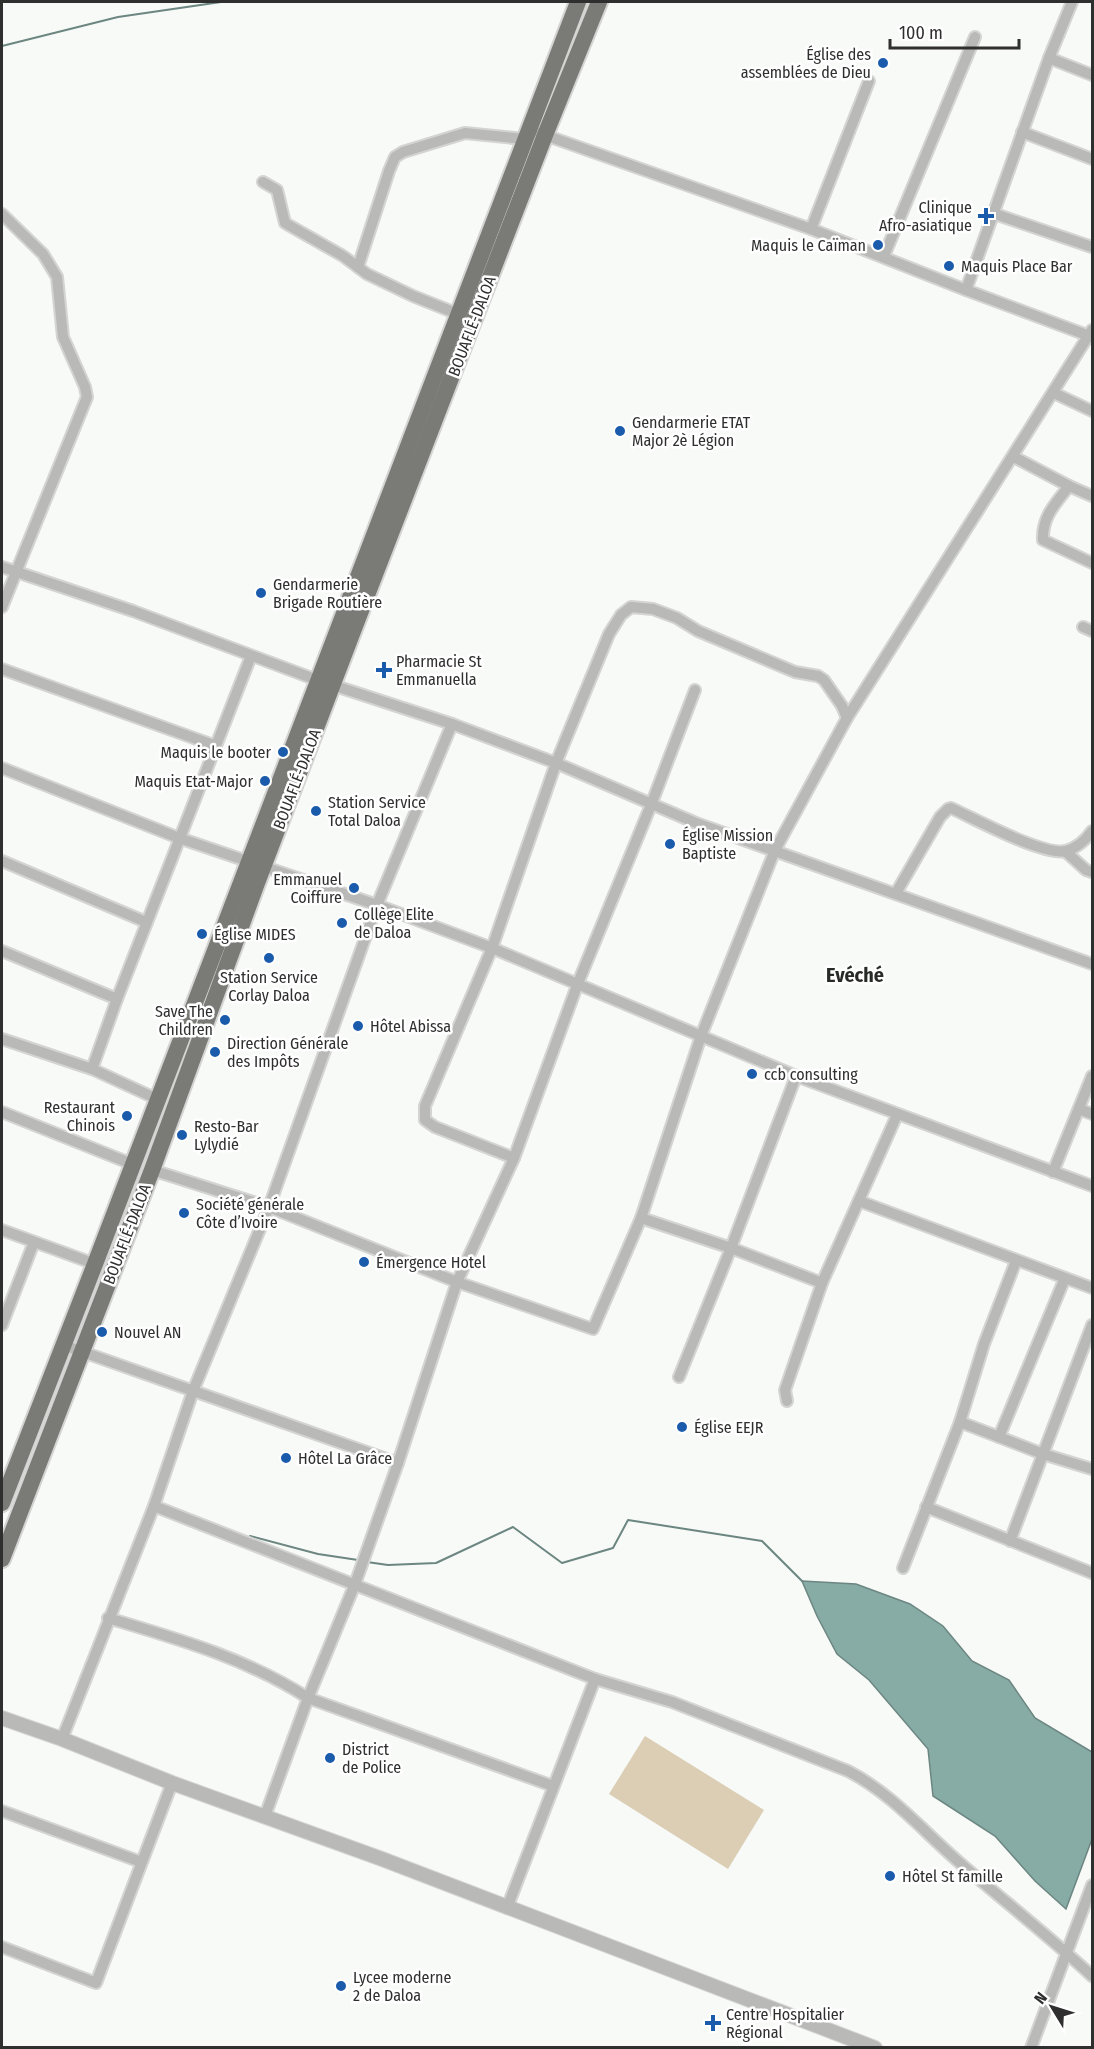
<svg xmlns="http://www.w3.org/2000/svg" width="1094" height="2049" viewBox="0 0 1094 2049" font-family="'Fira Sans Condensed',sans-serif">
  <style>
    .green { fill: #dbceb5 }
    .water { fill: #87aba5; stroke: #6c8681; stroke-width: 1.5 }
    .lines { fill: none; stroke-linecap: round; stroke-linejoin: round }
    .stream { stroke: #6c8681; stroke-width: 2 }
    .minor-casing { stroke: #d4d5d3; stroke-width: 14 }
    .tertiary-casing { stroke: #d4d5d3; stroke-width: 16 }
    .trunk-casing { stroke: #d4d5d3; stroke-width: 20 }
    .minor { stroke: #b9b9b7; stroke-width: 10 }
    .tertiary { stroke: #b9b9b7; stroke-width: 14 }
    .trunk { stroke: #7a7a76; stroke-width: 16 }
    .poi-dot { fill: #1a5bac; stroke: #fff; stroke-width: 2 }
    .labels { text-anchor: middle; dominant-baseline: central; stroke-width: 5; stroke-linejoin: round; paint-order: stroke }
    .poi-label { font-size: 16px; fill: #2e2f2e; stroke: #fff; text-anchor: start }
    .street-label { font-size: 16px; fill: #2e2f2e; stroke: #fff }
    .quarter-label { font-size: 20px; font-weight: bold; fill: #282a27; stroke: #fff }
  </style>
  <rect width="100%" height="100%" fill="#f8faf7"/>
  <path class="green" d="M645 1736 764 1810 728 1869 609 1794Z"/>
  <path class="water" d="M802 1581 856 1584 910 1604 943 1626 972 1661 1009 1680 1035 1718 1092 1752V1839L1066 1909 1035 1881 995 1836 933 1796 928 1749 869 1680 837 1654 817 1616Z"/>
  <g class="lines">
    <g class="stream">
      <path d="M2 46 118 17 221 2"/>
      <path d="M250 1536 318 1554 358 1560"/>
      <path d="M367 1562 388 1565 436 1563 513 1527 562 1563 613 1548 628 1520 762 1541 802 1581"/>
    </g>
    <defs>
      <g id="minor">
        <path d="M1049 58 1092 75"/>
        <path d="M1022 132 1092 159"/>
        <path d="M539 133 811 229 966 290 1092 337"/>
        <path d="M263 182 277 190 285 223 343 256 367 274 413 296 458 314"/>
        <path d="M2 214 43 254 57 277 63 337 85 387 87 397 2 607"/>
        <path d="M995 214 1092 247"/>
        <path d="M811 229 869 81"/>
        <path d="M884 256 975 37"/>
        <path d="M358 267 389 171 395 157 403 152 465 133 524 139"/>
        <path d="M966 290 1049 58 1072 2"/>
        <path d="M1054 393 1092 411"/>
        <path d="M1014 457 1069 486"/>
        <path d="M1092 496 1069 486C1055 504 1042 517 1043 540L1092 563"/>
        <path d="M2 567 133 611 317 680 452 724 556 763 696 823 1092 964"/>
        <path d="M1083 627 1092 631"/>
        <path d="M2 669 216 746"/>
        <path d="M2 768 179 838 377 905 492 948 796 1076 1092 1186"/>
        <path d="M1065 851 1086 870 1092 872"/>
        <path d="M2 861 146 922"/>
        <path d="M896 893 940 817 948 809 951 808C975 819 1043 856 1066 851 1076 848 1086 840 1092 831"/>
        <path d="M2 951 117 999"/>
        <path d="M2 1039 92 1069 157 1099"/>
        <path d="M92 1069 117 999 251 656"/>
        <path d="M1079 1109 1092 1114"/>
        <path d="M2 1112 132 1164"/>
        <path d="M514 1158 435 1127 425 1120V1106L492 948 556 763 609 634 621 615 631 607 653 609 677 618 698 631 795 672 818 676 824 680 842 706 847 718"/>
        <path d="M152 1170 269 1207 457 1282 593 1329 641 1218 701 1036 775 850 847 718 1092 330"/>
        <path d="M1053 1172 1092 1076"/>
        <path d="M859 1201 1092 1288"/>
        <path d="M641 1218 731 1248 822 1283"/>
        <path d="M2 1230 95 1264"/>
        <path d="M2 1325 34 1242"/>
        <path d="M63 1345 398 1463"/>
        <path d="M679 1377 731 1248 796 1076"/>
        <path d="M787 1401 785 1390 822 1283 897 1115"/>
        <path d="M960 1422 1043 1454 1092 1469"/>
        <path d="M999 1437 1065 1278"/>
        <path d="M154 1506 595 1679 672 1702 848 1771C891 1793 924 1832 960 1863 1004 1901 1050 1937 1092 1976"/>
        <path d="M926 1507 1092 1573"/>
        <path d="M1010 1541 1092 1325"/>
        <path d="M903 1568 960 1422 984 1344 1016 1261"/>
        <path d="M108 1618C178 1639 246 1658 308 1698L553 1786"/>
        <path d="M62 1739 154 1506 193 1391 269 1207 377 905 452 724"/>
        <path d="M2 1811 141 1862"/>
        <path d="M265 1816 308 1698 355 1584 398 1463 457 1282 514 1158 578 983 651 805 695 690"/>
        <path d="M507 1908 595 1679"/>
        <path d="M2 1947 96 1983 172 1783"/>
        <path d="M1031 2048 1092 1885"/>
      </g>
      <path id="tertiary" d="M2 1718 62 1739 172 1783 382 1859 875 2048"/>
      <g id="trunk">
        <path d="M2 1503 95 1264 578 2"/>
        <path d="M2 1559 152 1170 257 883 352 634 545 135 599 2"/>
      </g>
    </defs>
    <use href="#minor" class="minor-casing"/>
    <use href="#tertiary" class="tertiary-casing"/>
    <use href="#trunk" class="trunk-casing"/>
    <use href="#minor" class="minor"/>
    <use href="#tertiary" class="tertiary"/>
    <use href="#trunk" class="trunk"/>
  </g>
  <g class="poi-dot">
    <circle cx="883" cy="63" r="6"/>
    <path d="M983 207h6v6h6v6h-6v6h-6v-6h-6v-6h6z"/>
    <circle cx="878" cy="245" r="6"/>
    <circle cx="949" cy="266" r="6"/>
    <circle cx="620" cy="431" r="6"/>
    <circle cx="261" cy="593" r="6"/>
    <path d="M381 661h6v6h6v6h-6v6h-6v-6h-6v-6h6z"/>
    <circle cx="283" cy="752" r="6"/>
    <circle cx="265" cy="781" r="6"/>
    <circle cx="316" cy="811" r="6"/>
    <circle cx="670" cy="844" r="6"/>
    <circle cx="354" cy="888" r="6"/>
    <circle cx="342" cy="923" r="6"/>
    <circle cx="202" cy="934" r="6"/>
    <circle cx="269" cy="958" r="6"/>
    <circle cx="225" cy="1020" r="6"/>
    <circle cx="358" cy="1026" r="6"/>
    <circle cx="215" cy="1052" r="6"/>
    <circle cx="752" cy="1074" r="6"/>
    <circle cx="127" cy="1116" r="6"/>
    <circle cx="182" cy="1135" r="6"/>
    <circle cx="184" cy="1213" r="6"/>
    <circle cx="364" cy="1262" r="6"/>
    <circle cx="102" cy="1332" r="6"/>
    <circle cx="682" cy="1427" r="6"/>
    <circle cx="286" cy="1458" r="6"/>
    <circle cx="330" cy="1758" r="6"/>
    <circle cx="890" cy="1876" r="6"/>
    <circle cx="341" cy="1986" r="6"/>
    <path d="M710 2014h6v6h6v6h-6v6h-6v-6h-6v-6h6z"/>
  </g>
  <g class="labels">
    <g class="poi-label">
      <text x="871" y="54" text-anchor="end">Église des<tspan x="871" dy="18">assemblées de Dieu</tspan></text>
      <text x="972" y="207" text-anchor="end">Clinique<tspan x="972" dy="18">Afro-asiatique</tspan></text>
      <text x="866" y="245" text-anchor="end">Maquis le Caïman</text>
      <text x="961" y="266">Maquis Place Bar</text>
      <text x="632" y="422">Gendarmerie ETAT<tspan x="632" dy="18">Major 2è Légion</tspan></text>
      <text x="273" y="584">Gendarmerie<tspan x="273" dy="18">Brigade Routière</tspan></text>
      <text x="396" y="661">Pharmacie St<tspan x="396" dy="18">Emmanuella</tspan></text>
      <text x="271" y="752" text-anchor="end">Maquis le booter</text>
      <text x="253" y="781" text-anchor="end">Maquis Etat-Major</text>
      <text x="328" y="802">Station Service<tspan x="328" dy="18">Total Daloa</tspan></text>
      <text x="682" y="835">Église Mission<tspan x="682" dy="18">Baptiste</tspan></text>
      <text x="342" y="879" text-anchor="end">Emmanuel<tspan x="342" dy="18">Coiffure</tspan></text>
      <text x="354" y="914">Collège Elite<tspan x="354" dy="18">de Daloa</tspan></text>
      <text x="214" y="934">Église MIDES</text>
      <text x="269" y="977" text-anchor="middle">Station Service<tspan x="269" dy="18">Corlay Daloa</tspan></text>
      <text x="213" y="1011" text-anchor="end">Save The<tspan x="213" dy="18">Children</tspan></text>
      <text x="370" y="1026">Hôtel Abissa</text>
      <text x="227" y="1043">Direction Générale<tspan x="227" dy="18">des Impôts</tspan></text>
      <text x="764" y="1074">ccb consulting</text>
      <text x="115" y="1107" text-anchor="end">Restaurant<tspan x="115" dy="18">Chinois</tspan></text>
      <text x="194" y="1126">Resto-Bar<tspan x="194" dy="18">Lylydié</tspan></text>
      <text x="196" y="1204">Société générale<tspan x="196" dy="18">Côte d’Ivoire</tspan></text>
      <text x="376" y="1262">Émergence Hotel</text>
      <text x="114" y="1332">Nouvel AN</text>
      <text x="694" y="1427">Église EEJR</text>
      <text x="298" y="1458">Hôtel La Grâce</text>
      <text x="342" y="1749">District<tspan x="342" dy="18">de Police</tspan></text>
      <text x="902" y="1876">Hôtel St famille</text>
      <text x="353" y="1977">Lycee moderne<tspan x="353" dy="18">2 de Daloa</tspan></text>
      <text x="726" y="2014">Centre Hospitalier<tspan x="726" dy="18">Régional</tspan></text>
    </g>
    <g class="street-label">
      <text transform="translate(472 326) rotate(-69)">BOUAFLÉ-DALOA</text>
      <text transform="translate(297 779) rotate(-69)">BOUAFLÉ-DALOA</text>
      <text transform="translate(127 1234) rotate(-69)">BOUAFLÉ-DALOA</text>
    </g>
    <g class="quarter-label">
      <text x="855" y="975">Evéché</text>
    </g>
  </g>
  <rect width="1094" height="2049" fill="none" stroke="#2e2f2e" stroke-width="6"/>
  <g transform="translate(1052 2007) rotate(308)" stroke="#ffffff" stroke-width="4.5" paint-order="stroke">
  <path d="M0-4.5L10 22L0 15L-10 22Z" fill="#2e2f2e"/>
  <text y="-9" font-size="16" font-weight="bold" text-anchor="middle" fill="#2e2f2e">N</text>
  </g>
  <path d="M890 39v9h129v-9" fill="none" stroke="#2e2f2e" stroke-width="3"/>
  <text x="899" y="39" font-size="18" fill="#2e2f2e" stroke="#ffffff" stroke-width="4.5" paint-order="stroke">100 m</text>
</svg>
